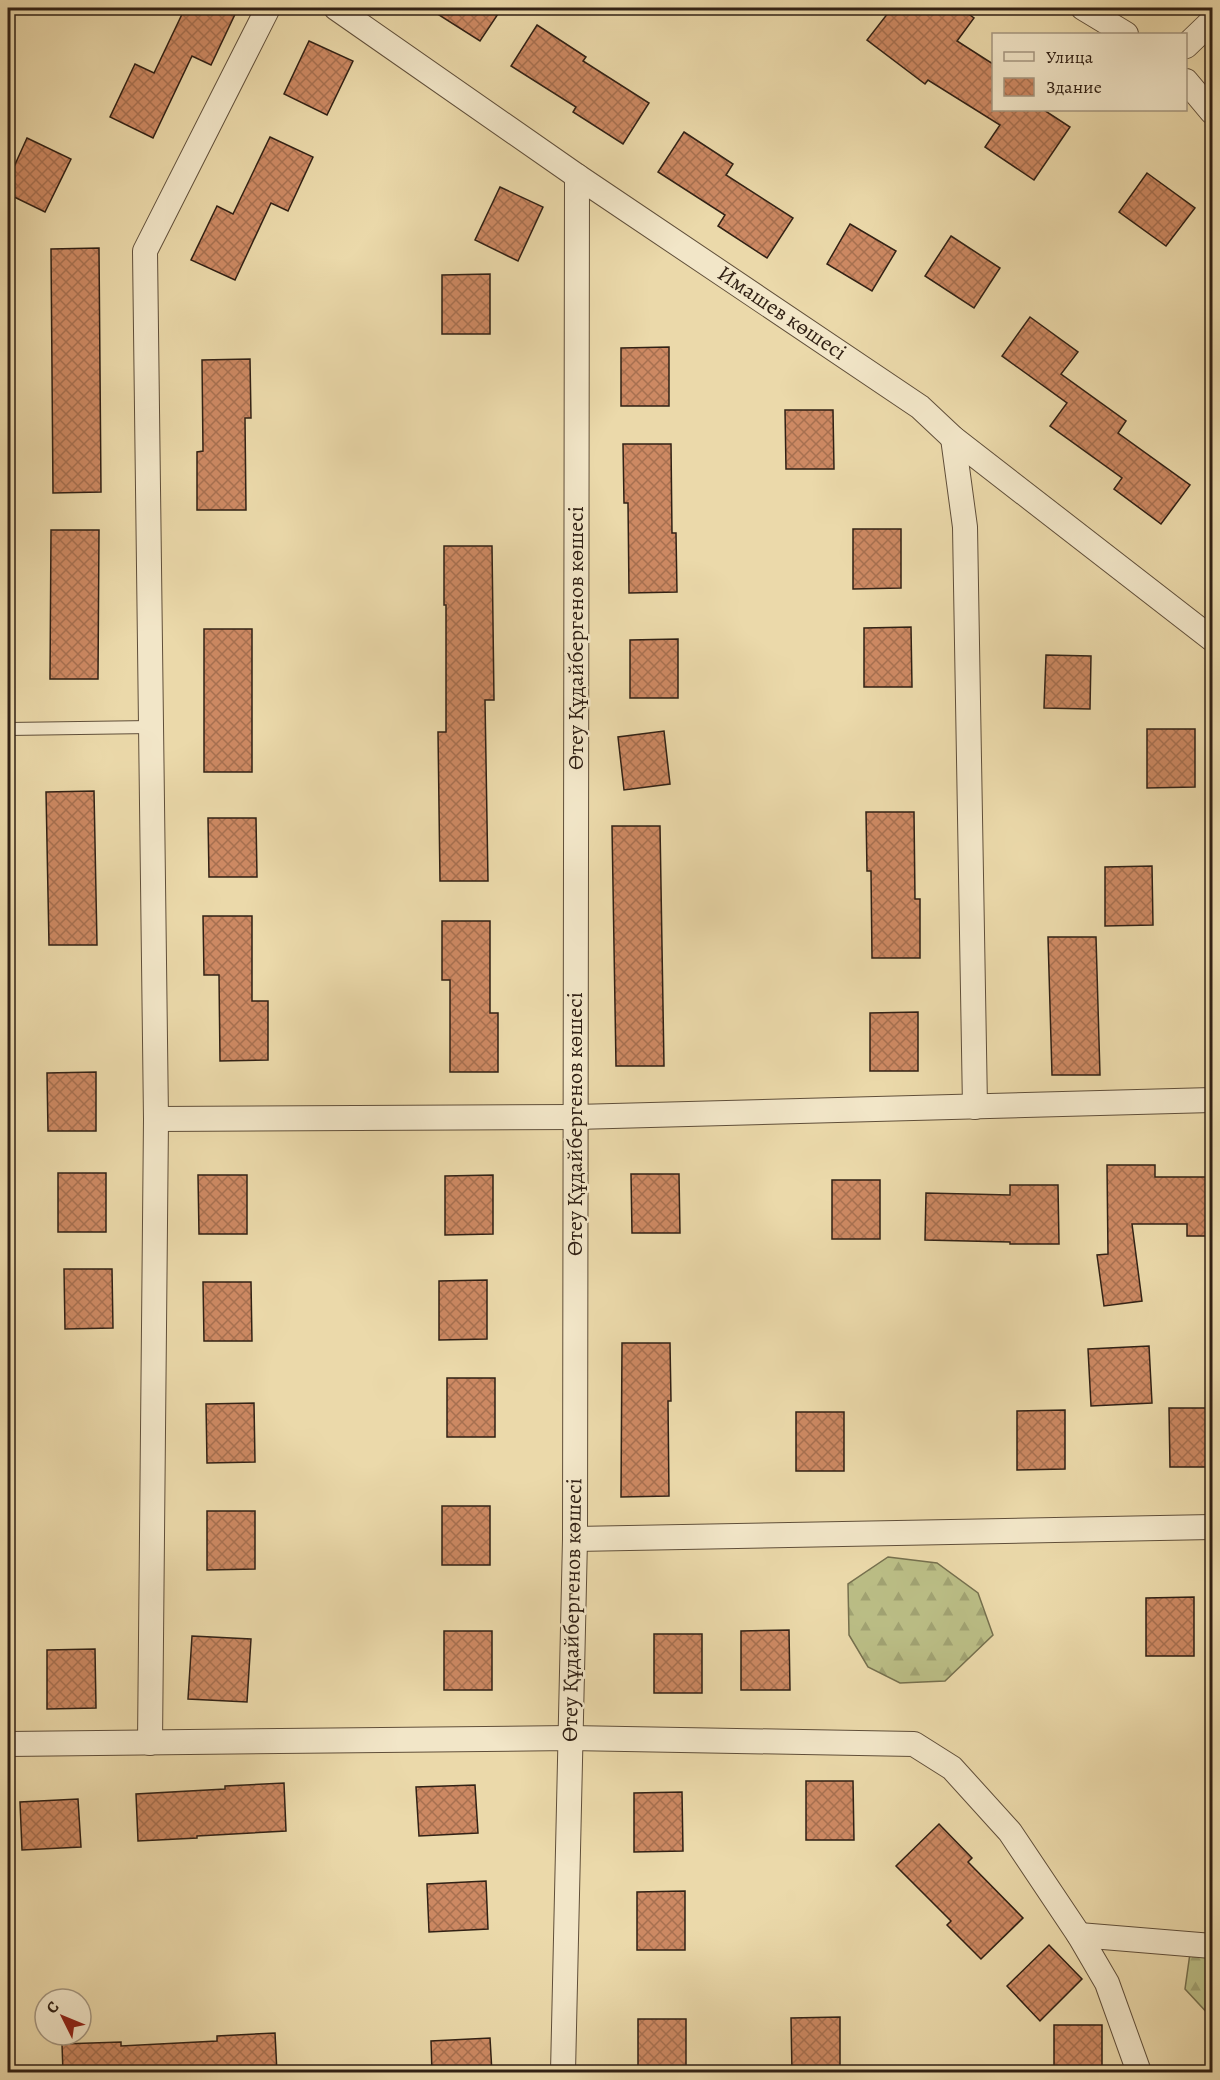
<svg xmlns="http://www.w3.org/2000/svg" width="1220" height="2080" viewBox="0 0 1220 2080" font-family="Alegreya,serif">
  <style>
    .forest { fill: url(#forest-firs); stroke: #76704e; stroke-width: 1.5 }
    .building { fill: url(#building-cross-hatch); stroke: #312115; stroke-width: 1.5 }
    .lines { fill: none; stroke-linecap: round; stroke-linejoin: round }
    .lane-casing { stroke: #604f3a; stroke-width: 14 }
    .street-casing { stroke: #604f3a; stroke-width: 26 }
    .lane { stroke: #f2e6c8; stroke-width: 12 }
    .street { stroke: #f2e6c8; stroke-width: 24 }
    .labels { text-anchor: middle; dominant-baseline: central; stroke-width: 5; stroke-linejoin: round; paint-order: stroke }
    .street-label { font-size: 22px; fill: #312115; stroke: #f2e6c8 }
  </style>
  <defs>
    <pattern id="forest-firs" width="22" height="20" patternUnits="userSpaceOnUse" patternTransform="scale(1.5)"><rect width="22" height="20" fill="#bbbe86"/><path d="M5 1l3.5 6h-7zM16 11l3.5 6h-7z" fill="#a1a373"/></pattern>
    <pattern id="building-cross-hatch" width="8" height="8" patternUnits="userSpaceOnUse" patternTransform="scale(1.5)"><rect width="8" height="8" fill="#cd8963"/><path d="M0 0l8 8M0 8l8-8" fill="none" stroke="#a77050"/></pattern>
  </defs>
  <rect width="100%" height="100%" fill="#ebd9aa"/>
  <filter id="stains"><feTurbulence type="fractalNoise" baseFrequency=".00333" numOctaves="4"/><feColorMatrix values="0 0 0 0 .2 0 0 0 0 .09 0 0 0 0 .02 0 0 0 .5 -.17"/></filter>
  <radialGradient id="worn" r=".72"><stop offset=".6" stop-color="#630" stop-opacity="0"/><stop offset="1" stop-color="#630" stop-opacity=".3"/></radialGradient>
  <g class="forest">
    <path d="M888 1557 937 1563 978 1593 993 1635 945 1681 900 1683 868 1667 849 1635 848 1584Z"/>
    <path d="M1212 1931V2018L1185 1989 1192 1939Z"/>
  </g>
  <g class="building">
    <path d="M185 8H238L211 65 192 56 153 138 110 117 135 64 154 73Z"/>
    <path d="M428 8H502L480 41Z"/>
    <path d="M892 8H960L974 18 957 41 993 64V110H1044L1070 127 1034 180 985 147 1000 125 928 80 925 84 867 40Z"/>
    <path d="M537 25 586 57 583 61 649 103 623 144 573 112 576 107 511 66Z"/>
    <path d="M309 41 353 61 327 115 284 94Z"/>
    <path d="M684 132 733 164 726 175 793 218 767 258 718 226 725 215 658 172Z"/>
    <path d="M270 137 313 157 288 211 271 203 235 280 191 260 217 206 233 214Z"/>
    <path d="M27 138 71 159 45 212 8 194V180Z"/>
    <path d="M1147 173 1195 208 1166 246 1119 212Z"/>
    <path d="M500 187 543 207 518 261 475 240Z"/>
    <path d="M850 224 896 251 872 291 827 264Z"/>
    <path d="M951 236 1000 268 974 308 925 276Z"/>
    <path d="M99 248 101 492 53 493 51 249Z"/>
    <path d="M490 274V334H442V275Z"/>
    <path d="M1030 317 1078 352 1061 374 1126 421 1118 433 1190 485 1161 524 1114 489 1122 478 1050 426 1067 403 1002 356Z"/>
    <path d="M669 347V406H621V348Z"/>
    <path d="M250 359 251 418H245L246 510H197V452L203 451 202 360Z"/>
    <path d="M785 410H833L834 469H786Z"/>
    <path d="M623 444H671L672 533H676L677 592 629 593 628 503H624Z"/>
    <path d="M853 529H901V588L853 589Z"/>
    <path d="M51 530H99L98 679H50Z"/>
    <path d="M444 546H492L494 700H485L488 881H440L438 732H446V605H444Z"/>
    <path d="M911 627 912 687H864V628Z"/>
    <rect x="204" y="629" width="48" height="143"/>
    <path d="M678 639V698H630V640Z"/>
    <path d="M1046 655 1091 656 1090 709 1044 708Z"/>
    <path d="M1147 729H1195V787L1147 788Z"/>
    <path d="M664 731 670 784 624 790 618 737Z"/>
    <path d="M94 791 97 945H49L46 792Z"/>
    <path d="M866 812H914L915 899H920V958H872L871 871H867Z"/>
    <path d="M208 818H256L257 877H209Z"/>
    <path d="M612 826H660L664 1066H616Z"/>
    <path d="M1152 866 1153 925 1105 926V867Z"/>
    <path d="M203 916H252V1001H268V1060L220 1061 219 975H204Z"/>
    <path d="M442 921H490V1013H498V1072H450V980H442Z"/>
    <path d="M1048 937H1096L1100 1075H1052Z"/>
    <path d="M918 1012V1071H870V1013Z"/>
    <path d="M96 1072V1131H48L47 1073Z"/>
    <path d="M1107 1165H1155V1177H1212V1236H1187V1224H1132L1142 1301 1104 1306 1097 1255 1108 1254Z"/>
    <rect x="58" y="1173" width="48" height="59"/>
    <path d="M631 1174H679L680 1233H632Z"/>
    <path d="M198 1175H247V1234H199Z"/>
    <path d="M493 1175V1234L445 1235V1176Z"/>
    <rect x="832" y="1180" width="48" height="59"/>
    <path d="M1010 1185H1058L1059 1244H1010V1242L925 1240 926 1193 1010 1195Z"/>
    <path d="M64 1269H112L113 1328 65 1329Z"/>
    <path d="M487 1280V1339L439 1340V1281Z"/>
    <path d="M203 1282H251L252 1341H204Z"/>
    <path d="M622 1343H670L671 1401H668L669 1496 621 1497Z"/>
    <path d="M1149 1346 1152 1403 1091 1406 1088 1349Z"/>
    <rect x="447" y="1378" width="48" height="59"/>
    <path d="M254 1403 255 1462 207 1463 206 1404Z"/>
    <path d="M1169 1408H1212V1467H1170Z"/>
    <path d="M1065 1410V1469L1017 1470V1411Z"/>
    <rect x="796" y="1412" width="48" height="59"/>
    <rect x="442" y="1506" width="48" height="59"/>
    <path d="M207 1511H255V1569L207 1570Z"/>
    <path d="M1194 1597V1656H1146V1598Z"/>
    <path d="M789 1630 790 1690H741V1631Z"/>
    <rect x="444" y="1631" width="48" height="59"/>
    <rect x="654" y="1634" width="48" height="59"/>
    <path d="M192 1636 251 1639 247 1702 188 1699Z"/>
    <path d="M95 1649 96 1708 47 1709V1650Z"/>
    <path d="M806 1781H853L854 1840H806Z"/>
    <path d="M284 1783 286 1831 197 1836V1838L138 1841 136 1794 225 1789V1786Z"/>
    <path d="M475 1785 478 1833 419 1836 416 1787Z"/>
    <path d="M682 1792 683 1851 634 1852V1793Z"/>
    <path d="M78 1799 81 1847 22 1850 20 1802Z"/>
    <path d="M939 1824 972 1858 968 1862 1023 1918 981 1959 947 1925 951 1921 896 1866Z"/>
    <path d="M486 1881 488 1929 429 1932 427 1884Z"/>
    <path d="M685 1891V1950H637V1892Z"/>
    <path d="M1049 1945 1082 1979 1040 2021 1007 1986Z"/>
    <path d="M840 2017V2073H792L791 2018Z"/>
    <rect x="638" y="2019" width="48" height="54"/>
    <rect x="1054" y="2025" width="48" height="48"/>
    <path d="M275 2033 277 2073H63L62 2044 121 2042V2046L217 2041V2036Z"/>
    <path d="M490 2038 492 2073H432L431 2041Z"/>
  </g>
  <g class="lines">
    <defs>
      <path id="lane" d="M8 729 151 727"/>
      <g id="street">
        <path d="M336 8 577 176 920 407 953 438 1212 639"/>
        <path d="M1083 8 1126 34"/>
        <path d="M1186 46 1212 21"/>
        <path d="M1186 81 1212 112"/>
        <path d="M953 438 965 527 975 1107"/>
        <path d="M156 1119 575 1117 1212 1100"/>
        <path d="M575 1539 1212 1527"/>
        <path d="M150 1743 156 1119 145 251 268 8"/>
        <path d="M8 1744 570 1738 914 1744 952 1768 1010 1832 1079 1935 1107 1983 1139 2072"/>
        <path d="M1079 1935 1212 1946"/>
        <path d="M563 2072 575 1539 577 176"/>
      </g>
    </defs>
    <use href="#lane" class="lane-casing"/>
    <use href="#street" class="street-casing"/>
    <use href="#lane" class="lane"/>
    <use href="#street" class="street"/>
  </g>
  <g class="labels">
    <g class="street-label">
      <text transform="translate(782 313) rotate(34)">Имашев көшесі</text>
      <text transform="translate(576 638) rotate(-90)">Өтеу Құдайбергенов көшесі</text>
      <text transform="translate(575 1124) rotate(-90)">Өтеу Құдайбергенов көшесі</text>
      <text transform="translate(572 1610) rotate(-89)">Өтеу Құдайбергенов көшесі</text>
    </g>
  </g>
  <rect width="1220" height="2080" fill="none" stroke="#ebd9aa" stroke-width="30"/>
  <rect x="9" y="9" width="1202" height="2062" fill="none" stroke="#312115" stroke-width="3"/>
  <rect x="15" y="15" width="1190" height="2050" fill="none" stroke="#312115" stroke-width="1.5"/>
  <rect x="992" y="33" width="195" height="78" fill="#f2e6c8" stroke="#a59780" stroke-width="1.5"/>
  <rect x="1004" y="52" width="30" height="9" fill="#f2e6c8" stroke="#a59780" stroke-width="1.5"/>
  <text x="1046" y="63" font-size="18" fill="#312115">Улица</text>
  <rect x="1004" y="78" width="30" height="18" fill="url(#building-cross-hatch)" stroke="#a59780" stroke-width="1.5"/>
  <text x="1046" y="93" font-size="18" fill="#312115">Здание</text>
  <g transform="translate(63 2017) rotate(313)"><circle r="28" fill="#f2e6c8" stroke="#a59780" stroke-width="1.5"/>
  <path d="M0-4.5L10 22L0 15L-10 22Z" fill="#8f2418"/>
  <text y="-9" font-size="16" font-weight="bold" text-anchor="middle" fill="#312115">С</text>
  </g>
  <rect width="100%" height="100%" filter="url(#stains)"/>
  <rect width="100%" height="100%" fill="url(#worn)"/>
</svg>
